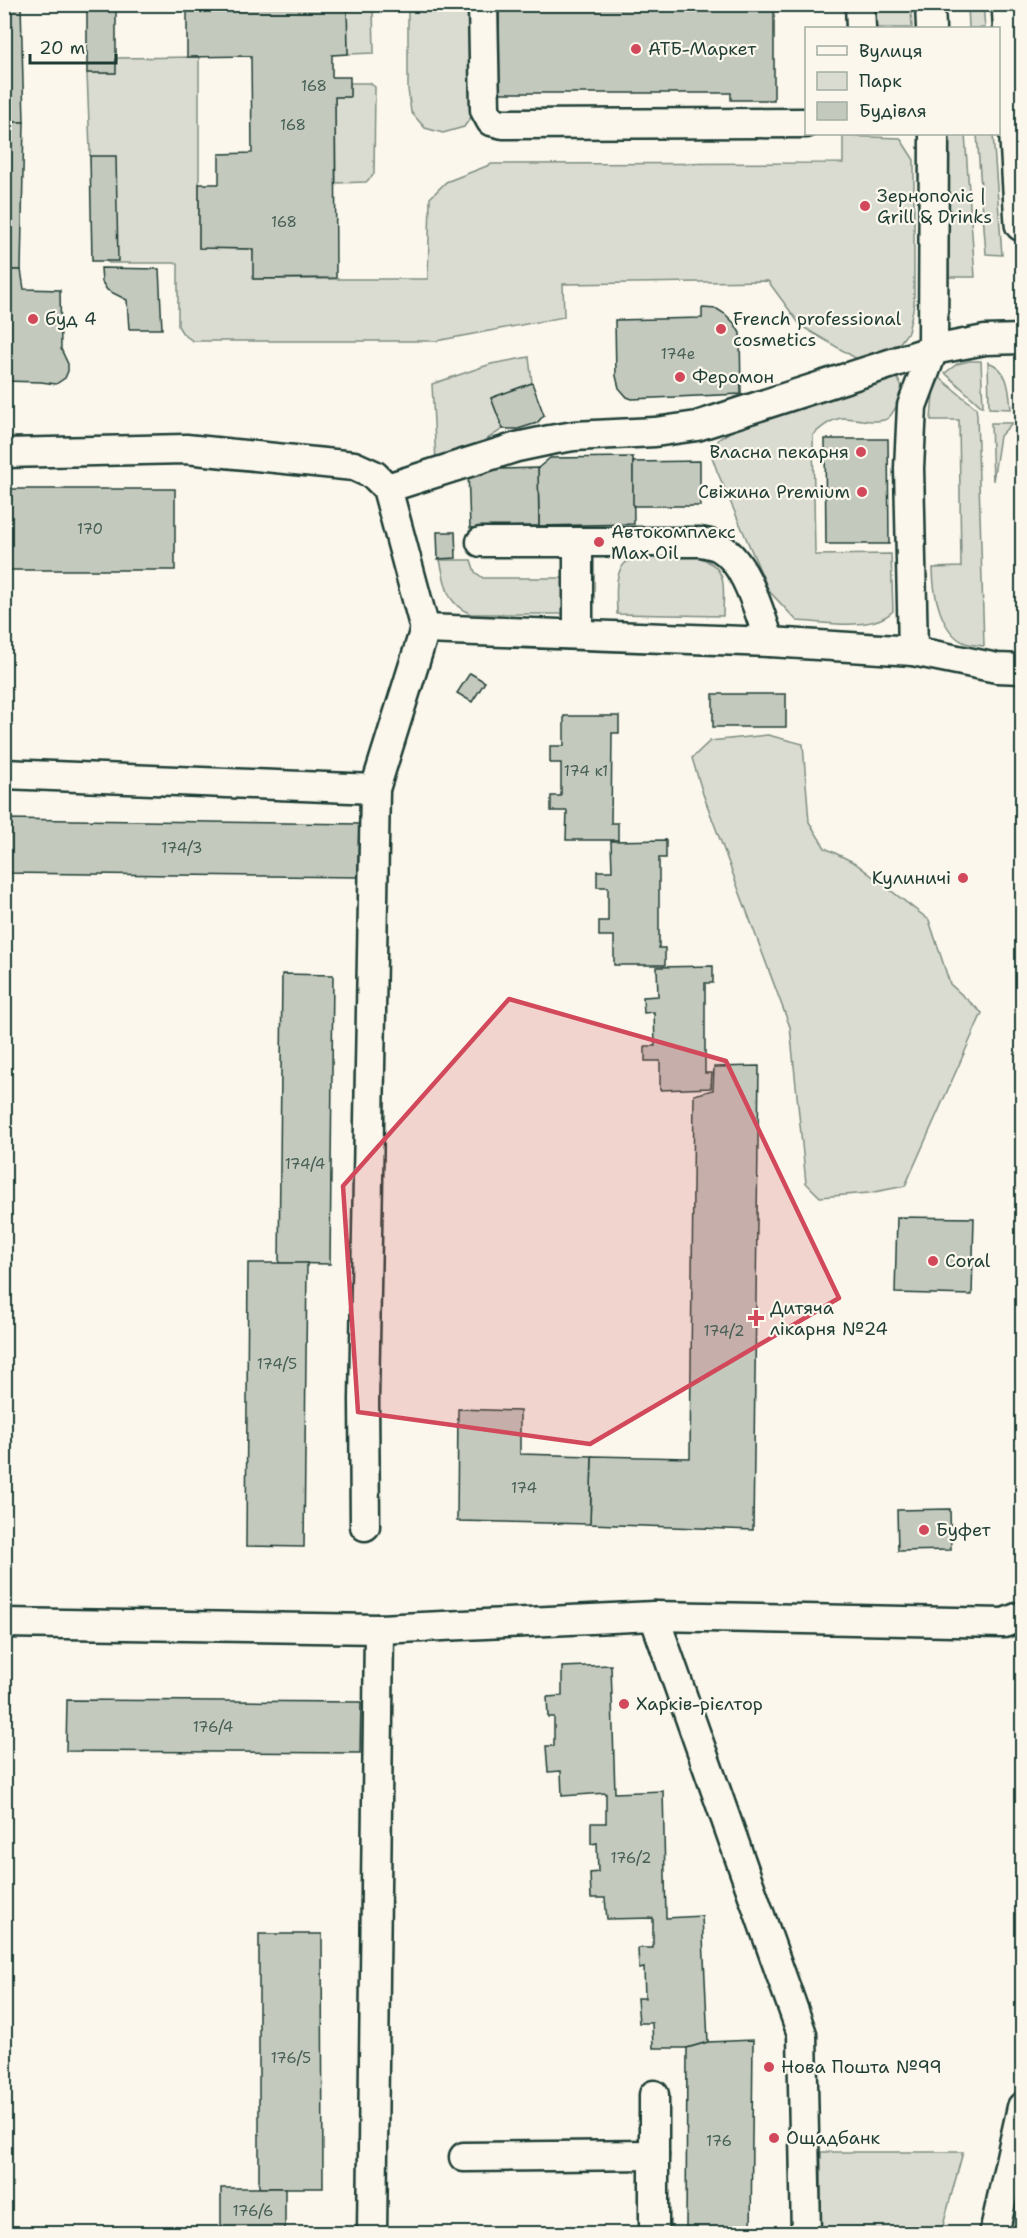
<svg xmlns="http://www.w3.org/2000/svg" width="1027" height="2238" viewBox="0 0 1027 2238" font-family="'Shantell Sans',sans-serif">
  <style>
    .green { fill: #dbdcd1; stroke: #7d8c82; stroke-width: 1.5 }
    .building { fill: #c4c9be; stroke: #1f3d34; stroke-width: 1.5 }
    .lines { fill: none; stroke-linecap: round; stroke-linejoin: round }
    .minor-casing { stroke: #1f3d34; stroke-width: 33 }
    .major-casing { stroke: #1f3d34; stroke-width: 38 }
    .minor { stroke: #fbf7ec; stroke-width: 28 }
    .major { stroke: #fbf7ec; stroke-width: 33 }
    .marked { fill: #d1495b; fill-opacity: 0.2; stroke: #d1495b; stroke-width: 4.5; stroke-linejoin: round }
    .poi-dot { fill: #d1495b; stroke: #fbf7ec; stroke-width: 2 }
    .labels { text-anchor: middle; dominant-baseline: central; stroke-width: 4.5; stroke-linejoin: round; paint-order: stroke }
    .number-label { font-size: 15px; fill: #486056 }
    .poi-label { font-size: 18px; fill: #1f3d34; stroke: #fbf7ec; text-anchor: start }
  </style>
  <rect width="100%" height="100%" fill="#fbf7ec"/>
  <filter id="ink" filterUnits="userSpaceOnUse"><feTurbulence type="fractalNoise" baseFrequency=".0167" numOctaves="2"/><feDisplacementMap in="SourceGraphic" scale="12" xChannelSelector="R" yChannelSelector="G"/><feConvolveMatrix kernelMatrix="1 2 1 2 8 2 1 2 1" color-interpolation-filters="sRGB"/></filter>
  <g filter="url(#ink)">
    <g class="green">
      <path d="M347 5H373L374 53 348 54Z"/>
      <path d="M408 5H478L476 110 464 127 443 133 425 128 411 112 408 89Z"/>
      <path d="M872 5H911L912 28H872Z"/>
      <path d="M968 5H983L985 28H969Z"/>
      <path d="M199 57V248L253 249 254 279H428L430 198 446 182 492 164 843 163V136L900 138 914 160V305L908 332 899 344 857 359 801 326 768 281 563 284 564 317 436 341H193L183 334 178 326V263H109L94 252 87 73H115L116 58Z"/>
      <path d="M350 83H370L375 87 374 174 366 182 336 183 335 97H350Z"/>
      <path d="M946 134H965L975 277H949Z"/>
      <path d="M977 134H993L1002 255 986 254Z"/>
      <path d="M529 357 532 383 491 398 503 429 450 463H436L432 384 491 364Z"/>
      <path d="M969 361H981L983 406H981L945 373 957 364Z"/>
      <path d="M988 362C1009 369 1009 390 1011 409L989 408Z"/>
      <path d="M896 377C906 389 904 398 894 410 892 414 888 419 884 420 871 424 854 417 841 418 830 420 821 428 813 435L815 555 891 554 893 611C872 632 825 622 797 621L769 591 717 471 711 454 719 439 753 417Z"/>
      <path d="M940 378 976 408 977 415 984 646C978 645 971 645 965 643 940 632 933 592 933 568L961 567 959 420H931L933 393Z"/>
      <path d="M991 423H1012L1000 436 993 481Z"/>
      <path d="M699 557C730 569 723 588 723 616L617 614C617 595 611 564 635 558Z"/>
      <path d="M440 560H471L475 572 483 578H565V614H471C445 603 446 585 440 560Z"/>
      <path d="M768 735 803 744 809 822 825 848 855 863 929 920 950 984 982 1013 905 1186 869 1193 820 1197 806 1183 790 1027 703 794 692 758 710 741Z"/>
      <path d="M821 2152H963L941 2233H821Z"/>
      <path d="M1022 2178V2233L1004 2234 1018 2187Z"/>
    </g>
    <g class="building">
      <path d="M4 4H21L24 122H4Z"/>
      <rect x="87" y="4" width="29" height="69"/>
      <path d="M187 4H347L348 54 332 55V77H350V97H335L336 278 253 279V249L199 248V184H219V154L252 153 251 56 187 57Z"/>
      <path d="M499 4H774V100H731V93H499Z"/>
      <path d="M4 122H24L21 270H4Z"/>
      <path d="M90 156H116L118 261H92Z"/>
      <path d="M101 268 159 269 162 329H129L127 300 107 290 102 282Z"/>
      <path d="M4 270H21L24 289 60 290 61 349 68 364V371L65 378 56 384 41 382 4 381Z"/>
      <path d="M702 308 717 309 725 314 734 323 740 333 741 394 632 399 627 397 619 388 616 376 615 320 702 318Z"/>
      <path d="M532 383 544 415 537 423 518 429H503L491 398Z"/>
      <path d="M825 439H888L889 544H826Z"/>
      <path d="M633 457 634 524 539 526 538 468 550 458Z"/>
      <path d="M700 461V506H633V462Z"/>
      <path d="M538 468 539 526 470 528 468 470Z"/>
      <rect x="4" y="489" width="171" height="81"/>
      <path d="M437 532H455L456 558 438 559Z"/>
      <path d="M470 673 485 682 472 702 457 693Z"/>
      <rect x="713" y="694" width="73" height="33"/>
      <path d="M564 716H619V733H612L611 823H618V840H566L567 811H551V796H561V763H550V746H564Z"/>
      <path d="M4 819 359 824 358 877 4 873Z"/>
      <path d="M666 840V858H659V948H665V965H614V936H599V921H608V887H597V871H612L611 841Z"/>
      <path d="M713 966V983H705V1073H712L711 1088 660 1090V1061H645V1046H655L654 1012 644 1013 643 997 658 996 657 967Z"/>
      <path d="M282 974 333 975 330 1264 279 1263Z"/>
      <path d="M759 1066 753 1530 590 1524 592 1456 690 1458 694 1095 713 1090 714 1067Z"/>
      <path d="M897 1217 974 1218 972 1295 895 1293Z"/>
      <path d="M248 1263H307L304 1547 246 1546Z"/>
      <path d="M458 1409 520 1411V1454L592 1456 590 1524 457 1521Z"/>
      <path d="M950 1509 951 1550 898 1551 897 1510Z"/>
      <path d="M611 1665 615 1793 663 1791 666 1918 702 1916 708 2042 687 2048H653L652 2023H639L637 1998H645L644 1968 639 1969 638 1948H653V1918L607 1919 605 1898H591L590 1873 598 1872 597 1843 591 1844V1823H606V1793L562 1796 561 1771 548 1772 546 1746H554V1717H548L547 1697 562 1696V1667Z"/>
      <path d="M67 1700 361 1702 360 1753 66 1751Z"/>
      <path d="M259 1934H322L323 2188H259Z"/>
      <path d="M753 2040 751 2234H686L687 2048 708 2042Z"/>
      <rect x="221" y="2188" width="64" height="46"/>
    </g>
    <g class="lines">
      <defs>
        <g id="minor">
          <path d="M483 4 485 110 491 121 503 124 806 123"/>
          <path d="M860 4 861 28"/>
          <path d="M930 4 931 28"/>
          <path d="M4 453 186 449 354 466 374 475 387 488 425 629 770 642 913 651 997 668 1022 669"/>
          <path d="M387 488 517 447 550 440 574 436 655 432 697 426 933 350 985 340 1022 339"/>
          <path d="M481 542H578"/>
          <path d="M578 634V542H700C706 543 713 544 719 547 747 562 759 614 770 642"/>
          <path d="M913 651 909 468 912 406 933 350 934 134"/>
          <path d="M4 774 375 789"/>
          <path d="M365 1526 364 1400 375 789 425 629"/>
          <path d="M654 1616 802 2034 806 2234"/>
          <path d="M4 1623 379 1629 654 1616 1004 1623 1022 1616"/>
          <path d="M654 2095V2234"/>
          <path d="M464 2157 654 2155"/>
          <path d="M372 2234 379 1629"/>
          <path d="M994 2234 1022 2107"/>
        </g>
        <path id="major" d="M1009 4 1022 224"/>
      </defs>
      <use href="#minor" class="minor-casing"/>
      <use href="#major" class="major-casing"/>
      <use href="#minor" class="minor"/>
      <use href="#major" class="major"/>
    </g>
  </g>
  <path class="marked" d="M509 999 726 1061 839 1298 590 1444 358 1412 343 1186Z"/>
  <g class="poi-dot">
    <circle cx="636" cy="49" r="6"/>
    <circle cx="865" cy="206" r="6"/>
    <circle cx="33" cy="319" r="6"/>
    <circle cx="721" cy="329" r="6"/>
    <circle cx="680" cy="377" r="6"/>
    <circle cx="861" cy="452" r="6"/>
    <circle cx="862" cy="492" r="6"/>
    <circle cx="599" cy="542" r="6"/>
    <circle cx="963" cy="878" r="6"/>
    <circle cx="933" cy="1261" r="6"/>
    <path d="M753 1309h6v6h6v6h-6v6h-6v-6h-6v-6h6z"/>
    <circle cx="924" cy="1530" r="6"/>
    <circle cx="624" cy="1704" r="6"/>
    <circle cx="769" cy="2067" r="6"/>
    <circle cx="774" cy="2138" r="6"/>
  </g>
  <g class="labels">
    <g class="number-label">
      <text x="314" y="86">168</text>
      <text x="293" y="125">168</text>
      <text x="284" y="222">168</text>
      <text x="678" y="354">174е</text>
      <text x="90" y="529">170</text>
      <text x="586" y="771">174 к1</text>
      <text x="182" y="848">174/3</text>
      <text x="305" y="1164">174/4</text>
      <text x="724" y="1331">174/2</text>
      <text x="277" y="1364">174/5</text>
      <text x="524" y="1488">174</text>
      <text x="213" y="1727">176/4</text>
      <text x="631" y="1858">176/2</text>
      <text x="291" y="2058">176/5</text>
      <text x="719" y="2141">176</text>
      <text x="253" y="2211">176/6</text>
    </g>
    <g class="poi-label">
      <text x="648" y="49">АТБ-Маркет</text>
      <text x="877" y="196">Зернополіс |<tspan x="877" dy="21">Grill &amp; Drinks</tspan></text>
      <text x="45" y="319">буд 4</text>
      <text x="733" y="319">French professional<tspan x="733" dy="21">cosmetics</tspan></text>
      <text x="692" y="377">Феромон</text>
      <text x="849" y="452" text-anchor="end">Власна пекарня</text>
      <text x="850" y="492" text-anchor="end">Свіжина Premium</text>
      <text x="611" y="532">Автокомплекс<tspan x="611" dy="21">Max Oil</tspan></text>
      <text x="951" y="878" text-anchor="end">Кулиничі</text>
      <text x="945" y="1261">Coral</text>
      <text x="770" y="1308">Дитяча<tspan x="770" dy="21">лікарня №24</tspan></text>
      <text x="936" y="1530">Буфет</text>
      <text x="636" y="1704">Харків-рієлтор</text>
      <text x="781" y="2067">Нова Пошта №99</text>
      <text x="786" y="2138">Ощадбанк</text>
    </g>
  </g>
  <rect width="1027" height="2238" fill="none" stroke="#fbf7ec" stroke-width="24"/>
  <rect x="12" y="12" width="1003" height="2214" fill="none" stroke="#1f3d34" stroke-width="2" filter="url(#ink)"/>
  <rect x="805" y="27" width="195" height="108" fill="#fbf7ec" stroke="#a3ada2" stroke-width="1.5"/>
  <rect x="817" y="46" width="30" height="9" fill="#fbf7ec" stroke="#a3ada2" stroke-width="1.5"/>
  <text x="859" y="57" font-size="18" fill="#1f3d34">Вулиця</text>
  <rect x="817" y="72" width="30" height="18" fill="#dbdcd1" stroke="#a3ada2" stroke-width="1.5"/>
  <text x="859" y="87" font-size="18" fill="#1f3d34">Парк</text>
  <rect x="817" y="102" width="30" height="18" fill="#c4c9be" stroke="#a3ada2" stroke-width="1.5"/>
  <text x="859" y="117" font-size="18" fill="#1f3d34">Будівля</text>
  <path d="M30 54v9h86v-9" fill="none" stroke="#1f3d34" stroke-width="3"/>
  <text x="39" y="54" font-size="18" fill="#1f3d34" stroke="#fbf7ec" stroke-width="4.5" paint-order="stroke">20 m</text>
</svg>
